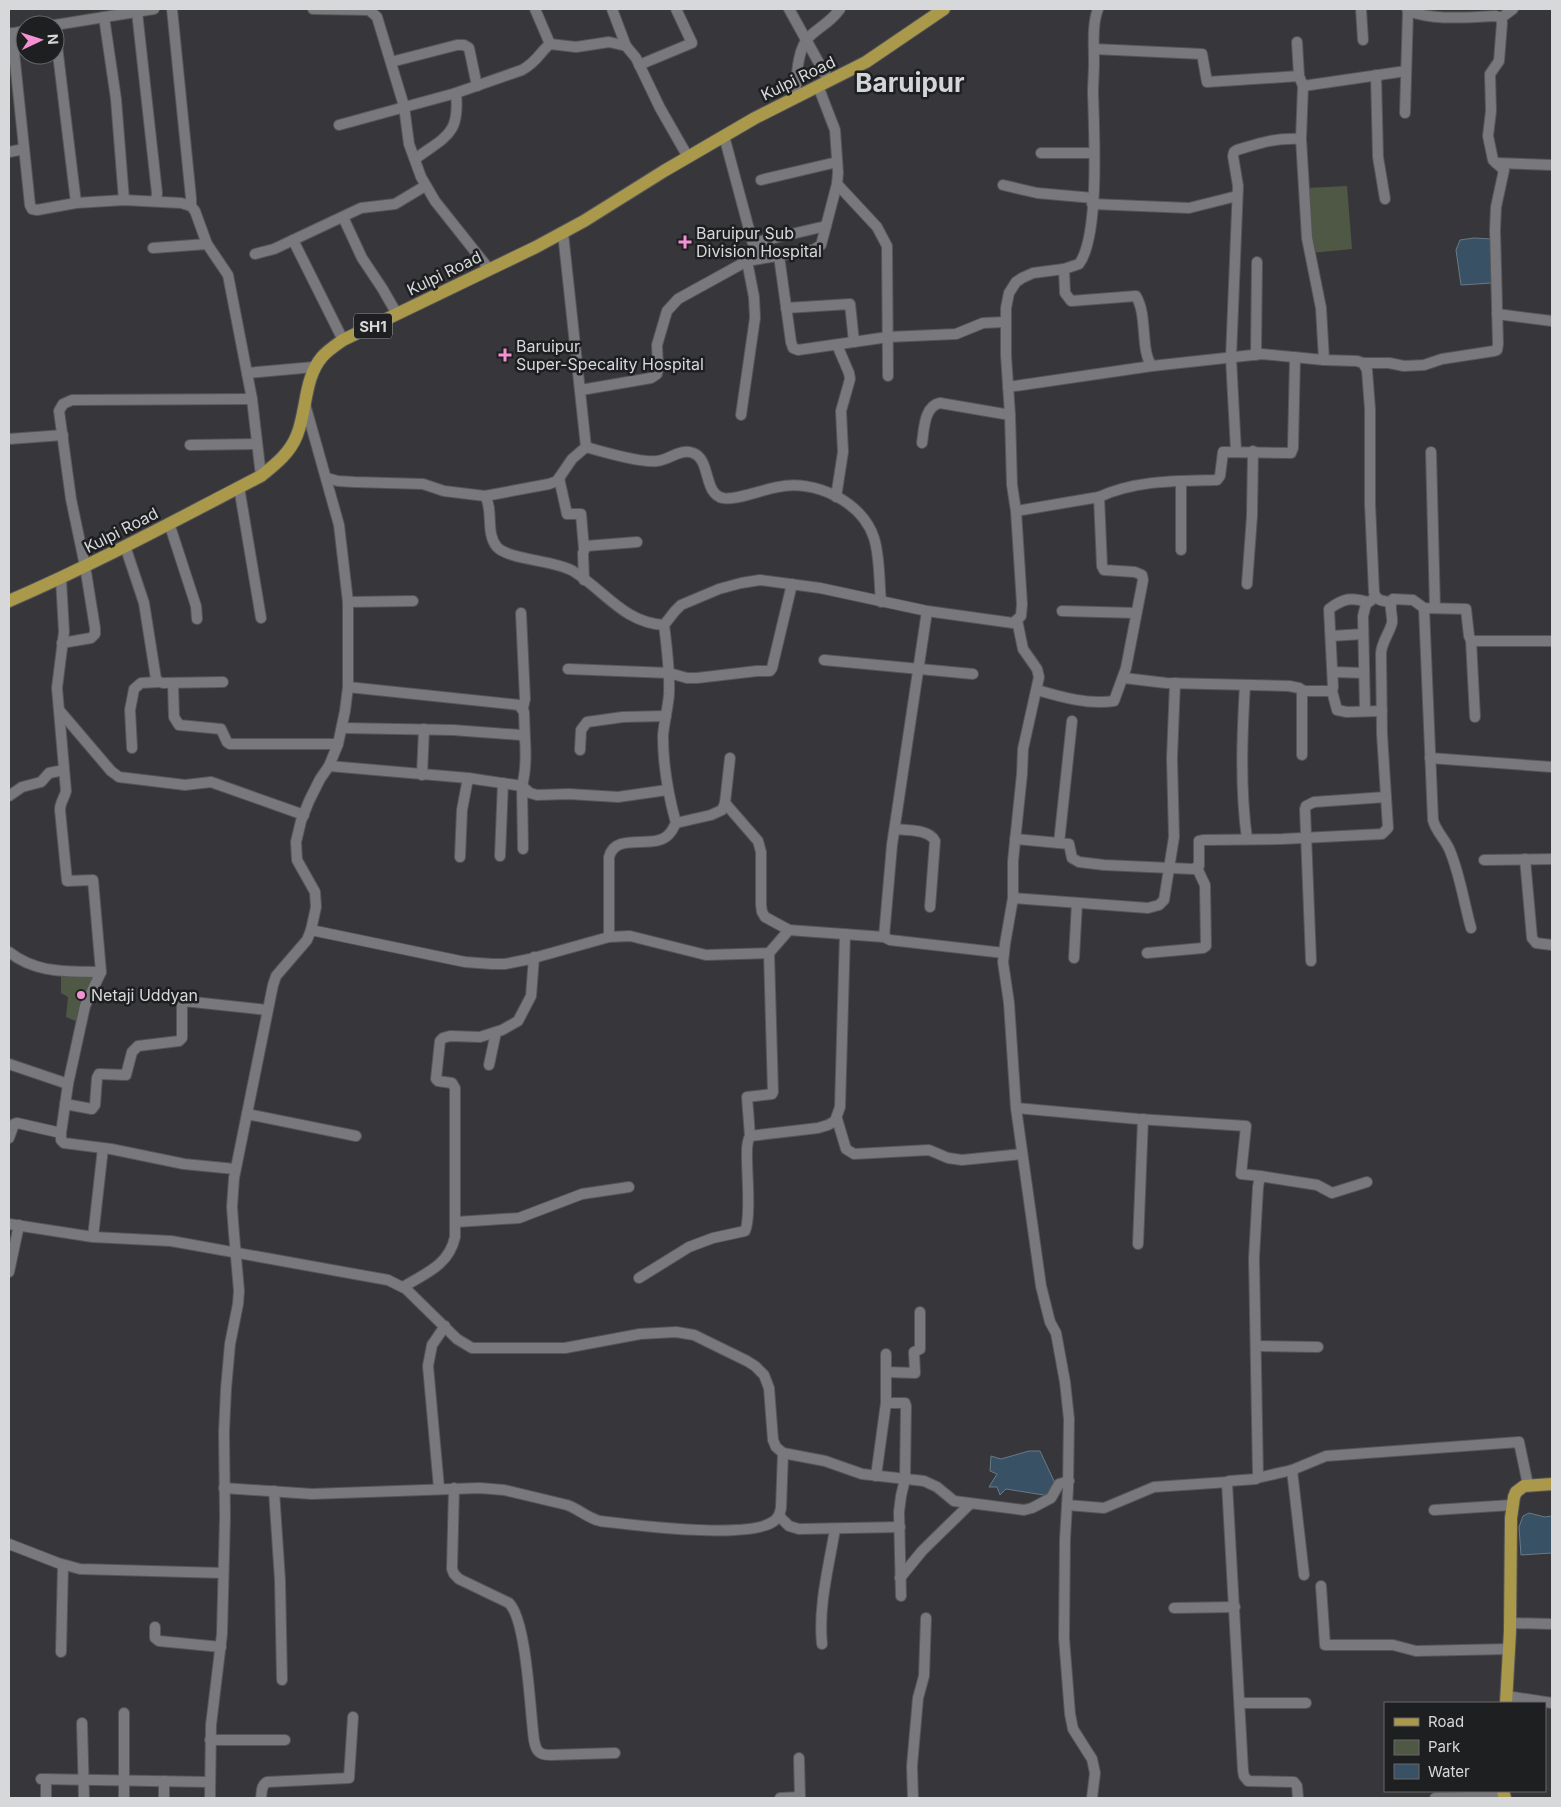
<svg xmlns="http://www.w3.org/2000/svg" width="1561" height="1807" viewBox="0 0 1561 1807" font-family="Inter,sans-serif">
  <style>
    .green { fill: #4f5844 }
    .water { fill: #395164; stroke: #687a87 }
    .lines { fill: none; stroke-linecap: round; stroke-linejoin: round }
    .minor-casing { stroke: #565659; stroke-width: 12 }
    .major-casing { stroke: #565659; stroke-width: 14 }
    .minor { stroke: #79797d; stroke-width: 10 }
    .major { stroke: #ab994b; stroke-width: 12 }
    .poi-dot { fill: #f491d3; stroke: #1e1f20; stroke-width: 2 }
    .labels { text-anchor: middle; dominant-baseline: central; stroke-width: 5; stroke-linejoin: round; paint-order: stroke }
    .shield { fill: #1e1f20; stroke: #a0a0a2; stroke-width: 1 }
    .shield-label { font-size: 15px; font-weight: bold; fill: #d7d8da }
    .street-label { font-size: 16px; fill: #d7d8da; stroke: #1e1f20 }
    .poi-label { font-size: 16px; fill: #d7d8da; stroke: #1e1f20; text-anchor: start }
    .town-label { font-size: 26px; font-weight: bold; fill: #d4d5da; stroke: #1e1f20 }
  </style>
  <rect width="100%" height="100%" fill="#37373b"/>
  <g class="green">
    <path d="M1347 186 1352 249 1311 253 1307 188Z"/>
    <path d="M61 971 97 975 96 999 88 1002 78 1022 66 1017 68 997 61 993Z"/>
  </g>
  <g class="water">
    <path d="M1474 238 1492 239V283L1461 285 1456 250 1460 240Z"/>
    <path d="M1029 1451H1040L1054 1481V1492L1050 1496 1006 1489 1000 1495 997 1487H989L997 1474 990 1471 991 1456 1001 1459Z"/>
    <path d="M1529 1513 1545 1517 1552 1516V1553L1521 1555 1519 1527 1523 1516Z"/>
  </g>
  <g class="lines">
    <defs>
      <g id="minor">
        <path d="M172 9 191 198V206"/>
        <path d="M313 9 369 10 377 17 404 106 409 144 421 177 435 201 489 269"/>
        <path d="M535 9 550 44"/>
        <path d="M612 9 626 46"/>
        <path d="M789 9 829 81"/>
        <path d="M1361 9 1363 40"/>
        <path d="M137 12 157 193 156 201"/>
        <path d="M104 17 116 99 124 200"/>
        <path d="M1501 18 1513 9"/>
        <path d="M55 25 154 9"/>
        <path d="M55 29 76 203"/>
        <path d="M12 33 30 205 32 209 37 210 76 203 124 200 181 203 191 206 195 211 207 244 228 275 252 399 261 476"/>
        <path d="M9 34 25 31"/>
        <path d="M1297 42 1299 76 1303 86 1301 139 1307 238 1321 308 1324 360 1357 361 1363 363 1367 370 1370 409V504L1374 592C1376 601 1383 601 1391 602"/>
        <path d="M1094 49 1202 54 1207 82 1299 76"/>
        <path d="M391 62 457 45H464L469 48 477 86"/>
        <path d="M639 65 692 43 676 9"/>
        <path d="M1376 75 1378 157 1385 199"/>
        <path d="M1303 86 1406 71"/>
        <path d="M795 97C797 81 796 50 809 37 820 26 830 23 840 9"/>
        <path d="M1405 113 1408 11"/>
        <path d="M339 125 456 93 522 70C538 61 539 53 550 44L576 47 609 42 626 46 636 58 660 108 688 157"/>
        <path d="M724 136 757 259"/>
        <path d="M9 152 24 149"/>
        <path d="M1041 153H1094"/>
        <path d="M415 159C446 136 460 135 456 93"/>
        <path d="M1496 163 1552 165"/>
        <path d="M761 180 837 162"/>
        <path d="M837 184 877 227 887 246 888 376"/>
        <path d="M1003 185 1037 193 1093 198"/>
        <path d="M1092 204 1189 208 1237 196"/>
        <path d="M343 217 362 258 382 288 397 314"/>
        <path d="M563 233 586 447"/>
        <path d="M293 240 343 340"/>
        <path d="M753 243 826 226"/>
        <path d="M153 248 207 244"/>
        <path d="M255 254 274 249 361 208 395 204 425 186"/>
        <path d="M779 256 791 342 793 348 798 350 888 337 956 334 983 323 1005 322"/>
        <path d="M1064 269 1065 293 1071 301 1136 296C1148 316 1140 351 1152 366L1262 354 1324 360"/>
        <path d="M786 308 850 304 854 342"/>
        <path d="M1497 314 1552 321"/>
        <path d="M1256 355 1257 262"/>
        <path d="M1363 363H1389L1404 366 1424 365 1442 359 1494 351 1497 350 1498 344 1495 230 1496 207 1504 170 1493 160 1488 136 1491 111 1490 74 1499 61 1502 23 1501 18 1496 16C1467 17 1436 21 1408 11L1407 9"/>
        <path d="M247 373 314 367"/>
        <path d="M1008 387 1152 366"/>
        <path d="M581 390 651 378 657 374 658 368 657 345 667 311 678 299 747 261 813 250 821 245 837 184 838 173 835 130 818 86"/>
        <path d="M741 415 755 318 754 297 747 261"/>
        <path d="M9 439 63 435"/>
        <path d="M922 443C924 430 924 406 940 403L1010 415"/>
        <path d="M190 445 257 444"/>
        <path d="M586 447C603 452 641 463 657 461 669 460 681 448 693 453 711 459 703 494 723 498 735 501 764 489 778 487 814 479 862 501 874 538 880 557 879 581 881 602"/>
        <path d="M1236 451 1231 358 1238 186 1233 156 1234 152 1237 150C1263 142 1274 138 1301 139"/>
        <path d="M1431 452 1435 608"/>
        <path d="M327 478 338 481 354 482 423 484 444 491 485 496C494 511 485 533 497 547 509 560 555 560 573 571 604 590 624 623 664 625L675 611 681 605 719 589 741 583 760 580 820 588 927 611 1013 623 1021 616 1022 604 1016 511 1012 485 1010 415 1006 355V308L1009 293 1016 282 1022 278 1033 273 1064 269 1079 264C1100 236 1094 130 1093 93 1093 83 1094 73 1094 62 1094 46 1092 24 1098 9"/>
        <path d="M559 478 567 514H581L584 549"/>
        <path d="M1181 481V550"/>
        <path d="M239 487 261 618"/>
        <path d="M485 496 549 484 557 481 572 459 586 447"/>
        <path d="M836 497 843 452 841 411 850 379 849 373 837 345"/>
        <path d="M1016 511 1099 497"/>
        <path d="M169 523 196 606 197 619"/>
        <path d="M125 546 144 603 156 679 159 682 163 683 223 682"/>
        <path d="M61 579 64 632 57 688 66 791C64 799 60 802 60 810L67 881 93 880 101 972"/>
        <path d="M584 580 583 553 586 546 637 542"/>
        <path d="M1247 584 1252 516 1253 451"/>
        <path d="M348 602 413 601"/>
        <path d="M1424 608 1433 820C1436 832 1446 840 1450 851 1460 875 1464 903 1471 928"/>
        <path d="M1062 611 1136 613"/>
        <path d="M521 613 525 699 523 708"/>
        <path d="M1017 620 1023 649 1037 669 1039 677 1023 749 1022 774 1013 861V898L1005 944 1003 962 1009 1003 1016 1108 1041 1286 1050 1322 1056 1333 1065 1382 1069 1419 1068 1488 1065 1539 1064 1638 1070 1714 1073 1729 1092 1759 1095 1773 1092 1798"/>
        <path d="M1331 636 1363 634"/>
        <path d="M1471 640 1475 717"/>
        <path d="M62 643 91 638 95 634V628L85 566 71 499 59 411 63 404 72 400 252 399"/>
        <path d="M824 660 973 674"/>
        <path d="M568 669 669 673 687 678H697L757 671H770L772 668 792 584"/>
        <path d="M1333 672 1364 673"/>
        <path d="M1124 678 1166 683 1289 686 1299 688 1304 691"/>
        <path d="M173 683 174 717 179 725 221 729 227 742 230 744H338"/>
        <path d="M1245 685C1242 736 1240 788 1247 839"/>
        <path d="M348 687 519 705 524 712 525 739"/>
        <path d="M1037 690C1061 697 1089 705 1114 701L1126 668 1143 580 1142 575 1135 572 1104 570 1102 566 1099 497C1136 480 1176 481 1217 480L1220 476 1223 452 1291 453 1293 448 1295 357"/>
        <path d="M1332 691 1337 710 1347 712 1382 711"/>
        <path d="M59 710 111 771 119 777 185 785 211 782 304 815"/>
        <path d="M1365 711 1363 616 1366 604 1373 599"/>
        <path d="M1072 721 1059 843 1069 844 1072 858 1079 862 1104 865 1193 869 1199 866V841L1204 840 1282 839 1382 834 1388 828 1382 734 1381 654C1381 643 1389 634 1392 623 1393 614 1388 607 1393 599L1413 600 1424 608 1466 609 1469 636 1471 640 1475 641H1552"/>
        <path d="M342 728 453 730 521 735 525 739C526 754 526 771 522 786L523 849"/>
        <path d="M132 748 130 710 134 689 141 683 159 682"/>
        <path d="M580 750 581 730 587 722 623 717 666 716"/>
        <path d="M1302 755V693L1304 691H1332L1333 687 1329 609C1344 598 1351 597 1368 602"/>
        <path d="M1430 758 1552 767"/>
        <path d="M329 766 468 778 522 786 530 793 537 795 569 794 618 797 667 790"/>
        <path d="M422 775 424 729"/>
        <path d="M9 796 22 787 41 782 49 773 64 770"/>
        <path d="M725 803 758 841 761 852V905L762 912 765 917 789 930 884 937 890 940 1004 953"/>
        <path d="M676 823 711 815 722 810 725 803 730 758"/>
        <path d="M895 829C906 830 929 829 935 841L930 907"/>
        <path d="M1015 839 1059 843"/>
        <path d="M500 856 503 783"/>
        <path d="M460 857 462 810 468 778"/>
        <path d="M1525 859 1532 938 1536 943 1552 945"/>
        <path d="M1484 860 1552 859"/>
        <path d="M1013 898 1148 908 1159 905 1164 900 1174 837 1172 758 1175 683"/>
        <path d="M311 930 465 962 492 964H505L530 959 609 937 630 936 706 955 769 953 789 930"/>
        <path d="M609 937V857C616 830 656 852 670 833 673 830 674 826 676 823 668 794 663 766 663 736 664 722 668 708 669 694 670 671 667 648 664 625"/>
        <path d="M884 937 892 845 927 611"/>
        <path d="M9 952C37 974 67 971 101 972L85 1006 68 1084"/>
        <path d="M1147 953 1203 948 1206 946 1205 885 1197 868"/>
        <path d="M1074 958 1077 903"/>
        <path d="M1311 961 1305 809 1306 806 1314 802 1386 797"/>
        <path d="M9 1064 68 1084 61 1133V1140L64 1143 111 1149 184 1164 235 1169"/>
        <path d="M489 1065 496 1032"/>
        <path d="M65 1104 92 1109 95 1105 97 1078 99 1074 126 1075 132 1052 138 1046 179 1041 182 1038V1004L184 1001 267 1010"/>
        <path d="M1016 1108 1138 1119 1246 1126 1241 1174 1260 1176"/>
        <path d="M247 1114 356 1136"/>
        <path d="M837 1119 846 1149 854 1154 929 1150 948 1158 962 1160 1022 1154"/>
        <path d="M750 1136 747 1097 772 1094 773 1092 769 953"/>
        <path d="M9 1138 14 1124 17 1123 61 1133"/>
        <path d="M456 1222 519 1218 582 1194 629 1187"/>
        <path d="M9 1224 93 1237 171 1241 388 1280 406 1289 457 1339 472 1348H565L640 1334 676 1332 694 1335 747 1361 755 1366 764 1375 769 1388 773 1440 776 1447 783 1453 825 1461 862 1474 924 1481 937 1487 954 1501 1024 1510 1032 1508 1051 1498 1059 1484 1069 1481"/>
        <path d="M93 1237 103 1148"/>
        <path d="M1138 1244 1143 1119"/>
        <path d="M9 1272 19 1225"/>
        <path d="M639 1278 689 1247 713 1238 745 1231C751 1218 747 1175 747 1159 747 1151 746 1143 750 1136L818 1128 828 1125 835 1121 840 1107 845 934"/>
        <path d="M403 1287C426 1273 449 1265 455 1237V1088L452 1083 438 1081 436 1079 440 1041 443 1038 450 1036 480 1037 502 1030 518 1021 531 996 534 957"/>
        <path d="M1256 1346 1318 1347"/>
        <path d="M886 1372 915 1373 914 1352 920 1349V1312"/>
        <path d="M886 1403H905L906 1406 905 1479 901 1496 899 1512 901 1596"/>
        <path d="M1292 1470 1304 1575"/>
        <path d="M876 1476 886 1403V1354"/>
        <path d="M1257 1478 1292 1470 1326 1456 1519 1442 1528 1485"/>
        <path d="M224 1488 312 1494 480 1488 504 1490 567 1505C579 1509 587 1518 600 1521 633 1525 750 1540 774 1521 779 1518 780 1513 781 1508L783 1453"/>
        <path d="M439 1488 428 1366 432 1345 445 1326"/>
        <path d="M454 1488 452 1569 454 1574 459 1579 509 1603C527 1621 530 1712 534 1740 536 1751 539 1755 550 1755L615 1753"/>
        <path d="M274 1491 280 1580 282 1680"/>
        <path d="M1067 1505 1104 1508 1154 1487 1228 1482"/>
        <path d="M1434 1510 1512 1505"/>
        <path d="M779 1516 789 1526 799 1529 900 1527"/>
        <path d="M9 1544 58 1563 80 1569 223 1573"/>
        <path d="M900 1578 922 1551 970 1504"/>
        <path d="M1321 1586 1325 1645H1393L1416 1651 1509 1649"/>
        <path d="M1174 1608 1235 1607"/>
        <path d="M1510 1623 1552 1624"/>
        <path d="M155 1627V1638L159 1641 221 1647"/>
        <path d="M822 1644C818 1606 829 1566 835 1529"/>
        <path d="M61 1652 63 1565"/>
        <path d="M1507 1696 1552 1703"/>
        <path d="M1240 1703H1306"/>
        <path d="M124 1713V1798"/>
        <path d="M82 1723 84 1798"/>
        <path d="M210 1740H285"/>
        <path d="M799 1758 800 1798"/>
        <path d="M41 1779 209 1782"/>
        <path d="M46 1779V1798"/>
        <path d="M164 1781V1798"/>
        <path d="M210 1798 211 1725 222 1634 225 1517 224 1432 226 1389 230 1344 238 1304 239 1291 234 1234 232 1207 234 1178 273 985 276 976 307 940 311 930 316 907 315 892 297 860 296 842 301 821 309 801 320 779 329 766 338 744 345 711 348 687V602L339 525 305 404"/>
        <path d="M261 1798C262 1792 261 1785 267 1782L349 1778 353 1717"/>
        <path d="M780 1798 800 1797"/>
        <path d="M913 1798 912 1766 918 1698 924 1676 926 1618"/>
        <path d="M1298 1798 1297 1786 1294 1782 1248 1781 1244 1776 1243 1771 1227 1483 1229 1481 1256 1479 1258 1476 1254 1258 1258 1187 1260 1176 1317 1185 1332 1193 1367 1182"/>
        <path d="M1435 1798 1504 1796"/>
      </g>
      <g id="major">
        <path d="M9 601C95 564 178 519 261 476 276 464 290 453 297 435 307 410 304 378 322 357 328 350 336 345 343 340L536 247 584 221 664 171 755 118 866 62 944 9"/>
        <path d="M1506 1703 1510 1631 1511 1518 1514 1497 1516 1492 1524 1486 1552 1484"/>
        <path d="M1503 1791 1505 1798"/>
      </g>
    </defs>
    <use href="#minor" class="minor-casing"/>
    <use href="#major" class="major-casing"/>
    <use href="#minor" class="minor"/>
    <use href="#major" class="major"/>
  </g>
  <g class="poi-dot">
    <path d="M682.5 234.5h5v5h5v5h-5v5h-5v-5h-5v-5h5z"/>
    <path d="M502.5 347.5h5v5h5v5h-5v5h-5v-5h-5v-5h5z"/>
    <circle cx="81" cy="995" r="5"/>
  </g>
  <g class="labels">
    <rect class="shield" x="354" y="313.5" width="38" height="25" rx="4"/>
    <g class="shield-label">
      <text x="373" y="326">SH1</text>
    </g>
    <g class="street-label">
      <text transform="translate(798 78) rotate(-26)">Kulpi Road</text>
      <text transform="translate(444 273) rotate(-26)">Kulpi Road</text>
      <text transform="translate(121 530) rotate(-27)">Kulpi Road</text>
    </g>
    <g class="poi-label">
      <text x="696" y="233">Baruipur Sub<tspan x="696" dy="18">Division Hospital</tspan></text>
      <text x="516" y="346">Baruipur<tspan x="516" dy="18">Super-Specality Hospital</tspan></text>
      <text x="91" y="995">Netaji Uddyan</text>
    </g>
    <g class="town-label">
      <text x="910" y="82">Baruipur</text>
    </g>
  </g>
  <rect width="1561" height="1807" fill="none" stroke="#d7d8da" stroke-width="20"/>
  <rect x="1384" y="1702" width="162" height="90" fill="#1e1f20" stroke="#68696a"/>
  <rect x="1394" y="1718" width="25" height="8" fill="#ab994b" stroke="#68696a"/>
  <text x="1428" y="1727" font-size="15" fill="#d7d8da">Road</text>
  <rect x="1394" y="1740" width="25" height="15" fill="#4f5844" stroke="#68696a"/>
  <text x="1428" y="1752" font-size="15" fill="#d7d8da">Park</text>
  <rect x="1394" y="1764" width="25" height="15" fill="#395164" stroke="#68696a"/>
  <text x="1428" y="1777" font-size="15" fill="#d7d8da">Water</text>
  <g transform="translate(40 40) rotate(86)"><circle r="24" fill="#1e1f20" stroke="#68696a"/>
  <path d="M0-4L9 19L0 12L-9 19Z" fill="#f491d3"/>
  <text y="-8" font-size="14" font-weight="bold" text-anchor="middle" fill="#d7d8da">N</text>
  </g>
</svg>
